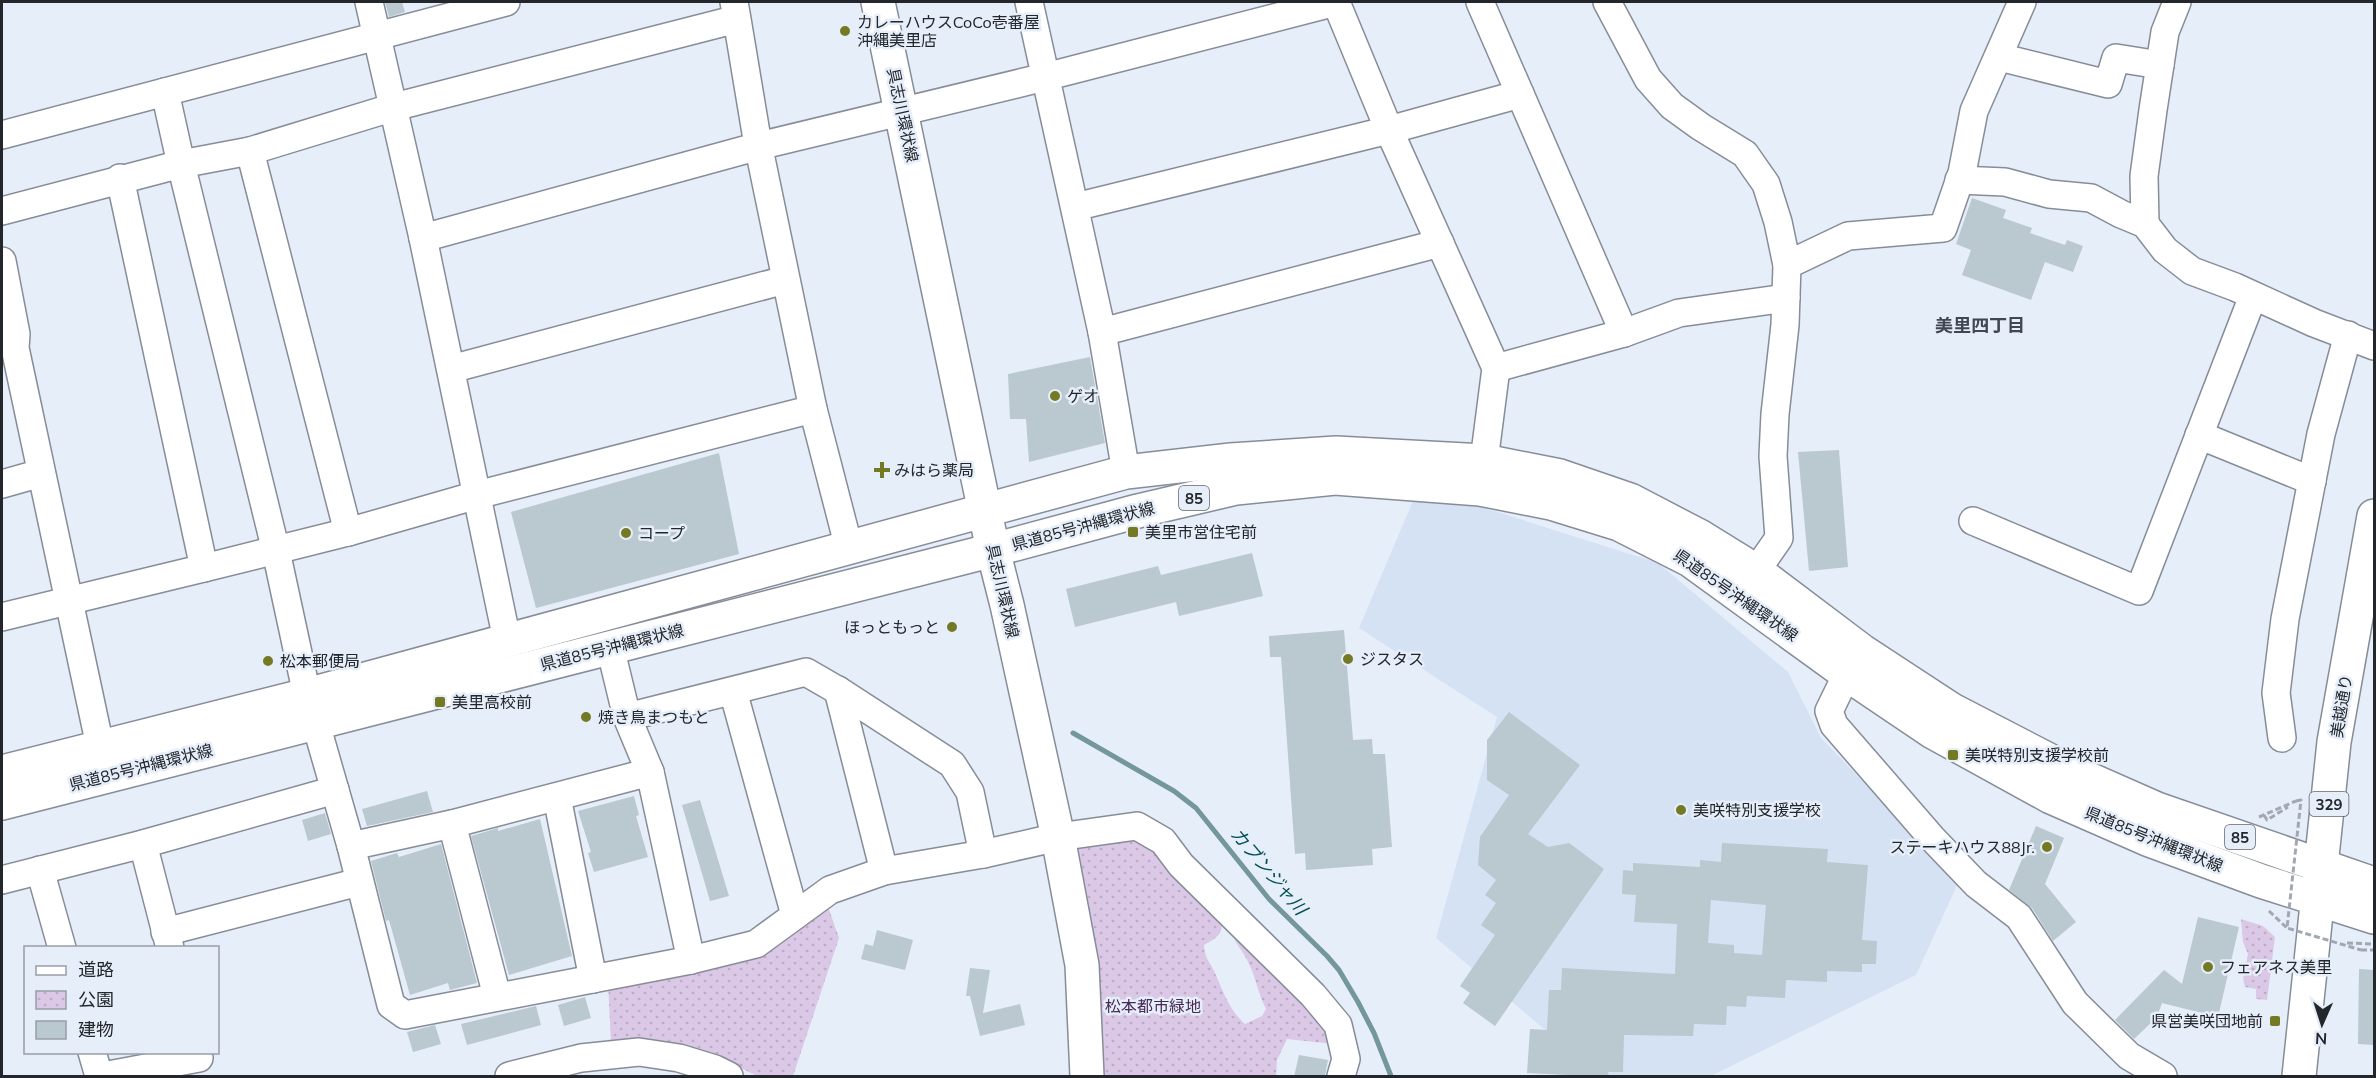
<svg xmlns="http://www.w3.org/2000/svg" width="2376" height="1078" viewBox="0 0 2376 1078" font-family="Mulish,'Noto Sans JP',sans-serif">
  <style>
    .built { fill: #d5e2f3 }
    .park { fill: url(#park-dots) }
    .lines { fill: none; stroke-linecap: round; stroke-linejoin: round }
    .stream { stroke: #73979b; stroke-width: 5 }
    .building { fill: #bac8cf; fill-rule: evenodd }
    .minor-casing { stroke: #868d98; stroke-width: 30 }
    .major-casing { stroke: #868d98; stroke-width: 36 }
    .highway-casing { stroke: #868d98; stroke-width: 36 }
    .path { stroke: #a2a8b1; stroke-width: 3; stroke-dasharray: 6 3; stroke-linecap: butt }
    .minor { stroke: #fff; stroke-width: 27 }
    .major { stroke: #fff; stroke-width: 33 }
    .highway { stroke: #fff; stroke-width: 33 }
    .path-bridge { stroke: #a2a8b1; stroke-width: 3; stroke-dasharray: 6 3; stroke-linecap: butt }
    .poi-dot { fill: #747a24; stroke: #e6eefa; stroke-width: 2 }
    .labels { text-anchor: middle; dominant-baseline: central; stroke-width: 5; stroke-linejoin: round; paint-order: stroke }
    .shield { fill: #e6eefa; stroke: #5e6268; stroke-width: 1.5 }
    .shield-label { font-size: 15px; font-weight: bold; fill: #23262a }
    .poi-label { font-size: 16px; fill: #23262a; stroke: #e6eefa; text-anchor: start }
    .street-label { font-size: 16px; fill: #23262a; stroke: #e6eefa }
    .park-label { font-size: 16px; fill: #462855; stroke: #e6eefa }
    .neighbourhood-label { font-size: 18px; font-weight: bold; fill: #414751; stroke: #e6eefa }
    .water-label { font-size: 18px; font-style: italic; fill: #005053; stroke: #e6eefa }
  </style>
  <defs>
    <pattern id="park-dots" width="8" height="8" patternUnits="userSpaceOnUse" patternTransform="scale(1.5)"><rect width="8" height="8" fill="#dbc8e6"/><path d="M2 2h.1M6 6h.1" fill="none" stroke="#bcacc5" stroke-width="1.8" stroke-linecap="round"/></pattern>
  </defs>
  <rect width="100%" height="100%" fill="#e6eefa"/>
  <path class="built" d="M1419 487 1658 563 1788 672 1821 738 1959 881 1916 975 1711 1076H1600L1436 938 1497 717 1359 628Z"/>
  <g class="park">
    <path d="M1137 826 1220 903C1221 928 1228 933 1204 945 1205 959 1209 960 1214 971 1223 990 1228 1009 1245 1024L1262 1016 1266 1009C1258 994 1256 977 1248 962 1243 951 1235 944 1232 932L1240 922 1343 1045 1287 1039 1277 1060 1276 1076H1087L1058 837Z"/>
    <path d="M827 904 839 938 793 1076H757L727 1061 611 1044 608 982 738 958Z"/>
    <path d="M2241 919 2263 926 2275 937 2267 1000 2256 999V989L2245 987 2243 978 2248 954 2243 942Z"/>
  </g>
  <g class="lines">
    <path class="stream" d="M1073 733 1174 791 1196 808 1269 899 1327 956 1339 970 1358 1002 1374 1033 1391 1076"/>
  </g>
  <g class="building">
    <path d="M385 2H402L405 12 389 17Z"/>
    <path d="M1972 198 2006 210 2003 218 2032 228 2030 233 2065 245 2067 240 2083 246 2073 272 2045 262 2031 300 1962 275 1971 250 1956 244Z"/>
    <path d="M1090 357 1105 443 1029 462 1026 419H1010L1008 374Z"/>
    <path d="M1839 450 1848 567 1809 571 1798 452Z"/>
    <path d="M719 453 739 554 536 608 511 512Z"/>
    <path d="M1252 553 1263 596 1179 616 1176 602 1075 627 1066 589 1158 566 1161 575Z"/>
    <path d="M1344 630 1353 740 1372 739 1373 754H1385L1392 847 1372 849 1373 865 1306 870 1305 853 1295 854 1281 657H1270L1269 636Z"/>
    <path d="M1509 712 1580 765 1528 834 1548 847 1569 843 1604 869 1495 1026 1463 1003 1470 993 1460 986 1495 935 1481 925 1496 903 1485 895 1496 880 1478 865 1480 837 1509 795 1487 780V740Z"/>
    <path d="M427 791 433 812 367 826 362 809Z"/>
    <path d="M634 796 639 815 636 816 648 857 594 872 588 853 591 852 578 811Z"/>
    <path d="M700 800 729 896 710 901 682 805Z"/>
    <path d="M325 813 331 834 308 841 302 820Z"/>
    <path d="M540 819 572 956 509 975 471 836 498 828V831Z"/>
    <path d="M2036 826 2064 838 2045 884 2076 922 2053 941 2032 908 2009 890Z"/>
    <path d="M1722 843 1828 849 1827 862 1868 865 1862 940 1877 941 1876 964H1862V972L1827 971V982L1786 980 1785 998 1747 996 1746 1007 1727 1006 1726 1025 1694 1024 1693 1036 1624 1035 1623 1072H1608L1609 1077 1527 1073 1530 1029 1547 1030 1549 990H1561L1562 968 1675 974 1677 924 1634 922 1636 895 1622 894 1623 870 1633 871V863L1700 867V860L1721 862ZM1711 900 1766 905 1762 955 1734 953V945L1708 943Z"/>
    <path d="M441 844 477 983 450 990 448 983 410 995 389 920 386 921 371 861 397 853 399 857Z"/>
    <path d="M2198 917 2239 927 2218 1017 2162 1003 2157 1017 2134 1039 2115 1020 2164 970 2182 984Z"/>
    <path d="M877 930 913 940 905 970 861 959 865 944 873 946Z"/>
    <path d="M970 968 990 970 983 1013 1020 1004 1025 1025 980 1036 970 996H966Z"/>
    <path d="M2359 969 2374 970V1045L2358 1044Z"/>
    <path d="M585 997 591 1018 564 1026 558 1005Z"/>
    <path d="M536 1006 541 1025 467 1045 461 1024Z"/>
    <path d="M435 1025 441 1044 413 1052 407 1032Z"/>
    <path d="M1299 1055 1328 1060 1325 1075 1294 1077Z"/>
  </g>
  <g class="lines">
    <defs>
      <g id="minor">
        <path d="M369 2 423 238 507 640"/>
        <path d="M734 2 737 19 757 139 813 409 477 495 348 532 250 151 394 107 737 19"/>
        <path d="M1029 2 1102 332 1440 243"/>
        <path d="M1336 2 1389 130 1496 368 1484 461"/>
        <path d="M1480 2 1624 333"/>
        <path d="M1607 2 1648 79 1672 106 1701 127 1745 154 1766 184 1778 222 1787 265 1785 325 1775 414 1773 456 1779 538 1756 571"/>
        <path d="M1999 57 2108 84 2116 58 2160 65"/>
        <path d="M165 92 181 164 276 551 307 695"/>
        <path d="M2 135 506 2"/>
        <path d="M1959 180 2005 182 2049 194 2091 198 2121 214 2145 224 2165 250 2192 271 2235 287 2314 323 2374 346"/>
        <path d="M1075 207 1389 130 1520 94"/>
        <path d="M2 211 181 164 250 151"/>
        <path d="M2145 224 2144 176 2153 110 2165 32 2177 2"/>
        <path d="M423 238 759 146 1045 77 1336 2"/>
        <path d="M2 261 16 334 15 348 100 746"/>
        <path d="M1787 265 1848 236 1943 228 1962 173 1974 111 2022 2"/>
        <path d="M1102 332 1126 472"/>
        <path d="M1496 368 1624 333 1679 313 1786 298"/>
        <path d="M451 369 785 280"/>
        <path d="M813 409 849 548"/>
        <path d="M2199 435 2312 481"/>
        <path d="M2 484 41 473"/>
        <path d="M1973 521 2139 591 2253 296"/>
        <path d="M204 568 348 532"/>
        <path d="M2 617 204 568 120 178"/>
        <path d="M610 647 627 717 650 772 691 960"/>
        <path d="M1847 674 1829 711 1834 725 1932 838 1976 884 2019 917 2075 1003 2129 1056 2163 1076"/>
        <path d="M838 690 884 871"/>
        <path d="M733 691 795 915"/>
        <path d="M627 717 806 672 844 694 952 764 970 792 983 854"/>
        <path d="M318 722 320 738 351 846 391 1005 405 1015 691 960 756 944 830 890 884 871 983 854 1058 837 1137 826 1163 841 1181 865 1313 995 1338 1025 1346 1059 1341 1076"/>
        <path d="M2282 738 2276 693 2285 619 2321 434 2348 335"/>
        <path d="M557 797 593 979"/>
        <path d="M452 824 497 996"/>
        <path d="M143 844 170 948"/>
        <path d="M351 846 452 824 650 772"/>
        <path d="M40 870 62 948"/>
        <path d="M2 880 143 844 335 790"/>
        <path d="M165 932 359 882"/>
        <path d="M92 1052 99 1076"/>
        <path d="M103 1076 199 1058 197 1052"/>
        <path d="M509 1076 581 1058 639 1052 679 1058 715 1069 729 1076"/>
      </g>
      <g id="major">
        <path d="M878 2 993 550 1007 605 1058 837 1082 965 1087 1076"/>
        <path d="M2 772 307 695 1126 472 1231 460 1336 453 1484 461 1560 476 1630 500 1701 537 1756 571 1862 651 1952 710 2066 769 2157 809 2374 884"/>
        <path d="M2 803 993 550 1138 511 1236 488 1335 478 1480 489 1551 503 1619 524 1690 560 1847 674 1933 732 2051 797 2147 839 2261 881 2374 917"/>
      </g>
      <path id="highway" d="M2299 1076 2334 742 2374 516"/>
    </defs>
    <use href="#minor" class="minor-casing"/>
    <use href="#major" class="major-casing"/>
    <use href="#highway" class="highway-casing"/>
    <g class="path">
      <path d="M2264 815 2267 820 2288 807"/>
      <path d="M2259 817 2296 801"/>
      <path d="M2269 911 2287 928"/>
      <path d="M2347 943 2374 944"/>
      <path d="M2361 950H2374"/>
    </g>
    <use href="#minor" class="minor"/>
    <use href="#major" class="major"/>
    <use href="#highway" class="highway"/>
    <path class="path-bridge" d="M2296 801 2301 800 2287 928 2361 950"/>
  </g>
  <g class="poi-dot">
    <circle cx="845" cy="31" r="6"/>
    <circle cx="1055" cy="396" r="6"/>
    <path d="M879 461h6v6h6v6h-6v6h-6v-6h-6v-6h6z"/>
    <rect x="1127" y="526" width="12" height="12" rx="3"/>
    <circle cx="626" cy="533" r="6"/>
    <circle cx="952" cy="627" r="6"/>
    <circle cx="1348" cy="659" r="6"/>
    <circle cx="268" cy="661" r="6"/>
    <rect x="434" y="696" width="12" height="12" rx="3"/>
    <circle cx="586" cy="717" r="6"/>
    <rect x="1947" y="749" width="12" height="12" rx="3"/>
    <circle cx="1681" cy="810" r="6"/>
    <circle cx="2047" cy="847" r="6"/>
    <circle cx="2208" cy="967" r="6"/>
    <rect x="2269" y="1015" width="12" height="12" rx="3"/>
  </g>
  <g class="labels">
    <g class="shield">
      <rect x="1179" y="486" width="30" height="24" rx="4.5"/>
      <rect x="2309.5" y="792" width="39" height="24" rx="4.5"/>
      <rect x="2225" y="825" width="30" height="24" rx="4.5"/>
    </g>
    <g class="shield-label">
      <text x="1194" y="498">85</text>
      <text x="2329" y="804">329</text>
      <text x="2240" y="837">85</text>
    </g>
    <g class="poi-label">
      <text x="857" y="22">カレーハウスCoCo壱番屋<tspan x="857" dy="18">沖縄美里店</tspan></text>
      <text x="1067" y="396">ゲオ</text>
      <text x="894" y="470">みはら薬局</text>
      <text x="1145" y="532">美里市営住宅前</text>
      <text x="638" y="533">コープ</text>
      <text x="940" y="627" text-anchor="end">ほっともっと</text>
      <text x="1360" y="659">ジスタス</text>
      <text x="280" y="661">松本郵便局</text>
      <text x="452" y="702">美里高校前</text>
      <text x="598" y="717">焼き鳥まつもと</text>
      <text x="1965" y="755">美咲特別支援学校前</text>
      <text x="1693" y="810">美咲特別支援学校</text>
      <text x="2035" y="847" text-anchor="end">ステーキハウス88Jr.</text>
      <text x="2220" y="967">フェアネス美里</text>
      <text x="2263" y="1021" text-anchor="end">県営美咲団地前</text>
    </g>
    <g class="street-label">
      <text transform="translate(903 115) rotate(78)">具志川環状線</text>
      <text transform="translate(1083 526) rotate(-15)">県道85号沖縄環状線</text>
      <text transform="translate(1003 591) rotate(77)">具志川環状線</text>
      <text transform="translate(1736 595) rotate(35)">県道85号沖縄環状線</text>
      <text transform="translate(612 647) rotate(-14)">県道85号沖縄環状線</text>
      <text transform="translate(2341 706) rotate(-81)">美越通り</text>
      <text transform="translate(141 767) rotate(-14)">県道85号沖縄環状線</text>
      <text transform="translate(2154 839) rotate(22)">県道85号沖縄環状線</text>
    </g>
    <g class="park-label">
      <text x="1153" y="1006">松本都市緑地</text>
    </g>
    <g class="neighbourhood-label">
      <text x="1980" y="325">美里四丁目</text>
    </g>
    <g class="water-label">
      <text transform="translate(1269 871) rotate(50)">カブンジャ川</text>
    </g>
  </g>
  <rect width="2376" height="1078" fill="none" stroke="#23262a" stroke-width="6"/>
  <rect x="24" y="946" width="195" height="108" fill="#e6eefa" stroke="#989ea7" stroke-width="1.5"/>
  <rect x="36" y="966" width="30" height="9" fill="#ffffff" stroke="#989ea7" stroke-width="1.5"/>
  <text x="78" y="976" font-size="18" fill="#23262a">道路</text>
  <rect x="36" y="991" width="30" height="18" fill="url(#park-dots)" stroke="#989ea7" stroke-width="1.5"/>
  <text x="78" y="1006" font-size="18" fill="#23262a">公園</text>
  <rect x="36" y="1021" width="30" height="18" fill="#bac8cf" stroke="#989ea7" stroke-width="1.5"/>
  <text x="78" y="1036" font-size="18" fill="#23262a">建物</text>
  <g transform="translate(2322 1024) rotate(183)" stroke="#e6eefa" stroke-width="4.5" paint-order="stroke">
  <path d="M0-4.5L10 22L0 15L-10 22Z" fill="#23262a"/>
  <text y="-9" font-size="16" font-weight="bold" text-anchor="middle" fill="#23262a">N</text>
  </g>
</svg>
